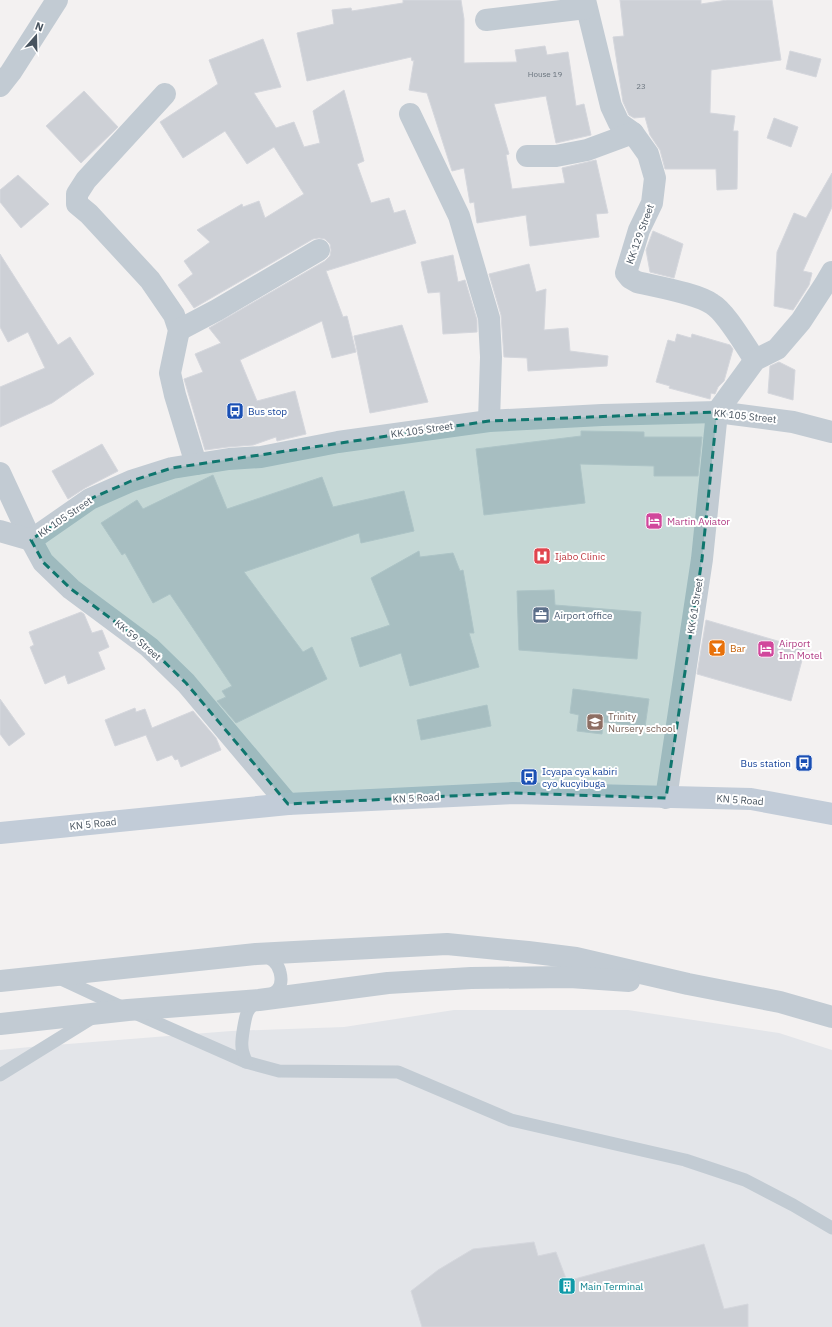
<svg xmlns="http://www.w3.org/2000/svg" width="832" height="1327" viewBox="0 0 832 1327" font-family="'IBM Plex Sans',sans-serif">
  <style>
    .airport { fill: #e3e5e9 }
    .building { fill: #cdd0d6; stroke: #d5d7dd }
    .lines { fill: none; stroke-linecap: round; stroke-linejoin: round }
    .lane { stroke: #c2cbd3; stroke-width: 13 }
    .street { stroke: #c2cbd3; stroke-width: 22 }
    .secondary { stroke: #c2ccd8; stroke-width: 22 }
    .marked { fill: #0f766e; fill-opacity: 0.2; stroke: #0f766e; stroke-width: 3; stroke-dasharray: 8 5; stroke-linejoin: round }
    .labels { text-anchor: middle; dominant-baseline: central; stroke-width: 4; stroke-linejoin: round; paint-order: stroke }
    .number-label { font-size: 8px; fill: #69737d }
    .street-label { font-size: 10px; fill: #48545f; stroke: #fff }
    .transit-label { font-size: 10px; fill: #164399; stroke: #fff; text-anchor: start }
    .hotel-label { font-size: 10px; fill: #b23c85; stroke: #fff; text-anchor: start }
    .health-label { font-size: 10px; fill: #be3a42; stroke: #fff; text-anchor: start }
    .service-label { font-size: 10px; fill: #4e5e75; stroke: #fff; text-anchor: start }
    .food-label { font-size: 10px; fill: #c56008; stroke: #fff; text-anchor: start }
    .education-label { font-size: 10px; fill: #785e54; stroke: #fff; text-anchor: start }
    .culture-label { font-size: 10px; fill: #0d838f; stroke: #fff; text-anchor: start }
  </style>
  <rect width="100%" height="100%" fill="#f3f1f1"/>
  <path class="airport" d="M454 1010H628L779 1033 832 1050V1327H0V1050L30 1047 231 1031 344 1027Z"/>
  <g class="building">
    <path d="M403 0H461L464 19V63L517 62 515 50 545 46 547 55 568 52 576 106 584 104 591 135 556 143 546 96 494 104 509 154 506 155 512 189 565 183 562 168 596 160 608 213 596 214 599 237 530 246 526 215 477 223 474 202 470 203 464 168 452 171 427 93 409 90 414 60 412 61 411 57 307 81 297 33 334 24 332 10 351 8 352 11 403 3Z"/>
    <path d="M620 0H701V4L727 0H772L781 60 711 70 710 113 735 116 733 131H738L737 189 717 190 716 169H665L660 150 650 135 645 117 634 118 629 115 623 102 613 37 624 36Z"/>
    <path d="M263 39 281 87 254 93 276 128 294 122 304 147 320 143 313 111 344 90 364 161 357 164 371 203 389 198 394 213 405 210 416 243 326 271 343 317 347 316 356 352 332 358 322 321 240 360 257 401 295 391 306 434 277 441 276 437 253 445 228 447 205 450 184 379 203 372 195 354 221 343 209 328 325 261 330 256 331 250 330 244 325 239 319 238 313 239 194 308 178 285 193 274 184 261 210 242 197 230 242 204 243 207 259 201 265 218 304 194 274 147 247 164 225 131 183 158 160 122 218 84 209 60Z"/>
    <path d="M790 51 821 59 816 77 786 69Z"/>
    <path d="M84 91 118 127 81 163 46 126Z"/>
    <path d="M774 118 798 127 791 147 767 138Z"/>
    <path d="M832 173V207L803 271 812 273 809 285 793 310 774 306 777 252 794 213 806 218Z"/>
    <path d="M18 175 49 204 21 228 0 202V190Z"/>
    <path d="M653 231 683 244 674 278 650 272 646 250Z"/>
    <path d="M0 254 58 345 70 337 94 374 52 403 0 427V387L45 368 28 332 8 342 0 327Z"/>
    <path d="M453 255 458 282 465 280 477 320V332L443 334 440 292 428 293 421 262Z"/>
    <path d="M529 264 536 292 546 289 544 330 568 328 570 351 608 356 607 366 528 371 527 358 504 357 501 315 489 274Z"/>
    <path d="M402 325 428 402 370 413 354 336Z"/>
    <path d="M677 334 691 338 692 334 730 345 733 349 724 381 718 387 715 394 711 393 710 399 669 388 670 386 656 382 668 340 675 342Z"/>
    <path d="M779 362 795 370 793 400 768 393 770 366Z"/>
    <path d="M581 431 644 432V437H702L698 476H654V466L580 464 585 503 484 515 476 449 581 436Z"/>
    <path d="M102 444 118 471 85 488 68 499 52 471Z"/>
    <path d="M213 475 227 509 322 477 333 507 404 491 414 531 361 543 359 533 244 572 303 652 312 647 327 679 236 723 217 701 226 697 222 691 232 686 170 594 153 603 125 553 122 555 101 523 137 500 143 509Z"/>
    <path d="M419 551 420 557 453 553 460 571 463 570 474 633H469L479 667 410 686 401 653 360 667 351 638 390 625 371 578Z"/>
    <path d="M554 590 555 605 641 612 637 659 519 650 517 591Z"/>
    <path d="M81 612 84 614 92 633 102 630 109 647 98 652 105 669 68 684 65 675 45 684 30 647 34 645 29 632Z"/>
    <path d="M706 620 805 649 791 701 697 674Z"/>
    <path d="M573 689 649 699 645 727 603 722 602 734 577 731 579 715 570 713Z"/>
    <path d="M0 699 25 734 9 746 0 734Z"/>
    <path d="M487 705 491 726 421 740 417 720Z"/>
    <path d="M135 708 136 712 145 709 152 728 193 711 216 738 221 750 181 767 178 759 175 760 172 755 157 761 146 735 115 746 105 720Z"/>
    <path d="M534 1242 538 1256 556 1252 567 1281 704 1244 724 1309 748 1304V1327H422L411 1291 438 1270 473 1249Z"/>
  </g>
  <g class="lines">
    <g class="lane">
      <path d="M57 977 128 1010 246 1062 279 1071 398 1072 511 1120 685 1160 745 1180 793 1205 832 1228"/>
      <path d="M246 1062C245 1058 242 1052 242 1047 241 1041 245 1016 248 1011 257 993 287 1000 280 972 278 963 271 958 263 955"/>
      <path d="M0 1075 92 1018"/>
    </g>
    <g class="street">
      <path d="M585 0 611 106 619 123 633 133 648 154 655 178 652 203 639 230 626 273 630 278 637 282C657 287 696 293 712 304 726 312 745 346 755 360"/>
      <path d="M486 20 586 8"/>
      <path d="M0 86 11 72 57 0"/>
      <path d="M165 94 86 180 77 194V204L89 214 150 280 174 315 179 330 170 373 175 395 196 464"/>
      <path d="M410 114 459 216 489 318 491 357 489 421"/>
      <path d="M527 156H556L587 150 633 133"/>
      <path d="M179 330 217 310 319 250"/>
      <path d="M0 473 31 540 43 562 71 589 149 647 186 683 288 804"/>
      <path d="M0 531 31 540 90 499 131 481 172 468 229 459 261 457 338 442 489 421 602 415 717 412 793 422 832 432"/>
      <path d="M666 798 702 559 717 412 755 360 777 349 801 321 825 284 832 272"/>
      <path d="M0 981 256 954 447 944 528 952 576 958 688 984 780 1002 832 1017"/>
      <path d="M0 1024 128 1010 259 1000 388 983 471 978 570 977 629 981"/>
    </g>
    <path class="secondary" d="M0 833 288 804 513 793 751 799 832 814"/>
  </g>
  <path class="marked" d="M717 412 702 559 666 798 513 793 288 804 186 683 149 647 71 589 43 562 31 540 90 499 131 481 172 468 489 421Z"/>
  <defs>
    <symbol id="bus-square" viewBox="-11 -11 22 22"><rect x="-9" y="-9" width="18" height="18" rx="4" fill="#1a4fb4" stroke="#fff"/><path d="M-5-6H5V4H4V6H2V4H-2V6H-4V4H-5ZM-3.5-4V0h7V-4ZM-3.5 1.2v1.5H-2V1.2ZM2 1.2v1.5H3.5V1.2Z" fill="#fff"/></symbol>
    <symbol id="hotel-square" viewBox="-11 -11 22 22"><rect x="-9" y="-9" width="18" height="18" rx="4" fill="#d1479c" stroke="#fff"/><path d="M-6-4.5h1.5V1H6V5H4.5V3h-9V5H-6ZM-4 0a1.8 1.8 0 1 1 3.6 0ZM.5 0V-2.5h3Q6-2.5 6 0Z" fill="#fff"/></symbol>
    <symbol id="hospital-square" viewBox="-11 -11 22 22"><rect x="-9" y="-9" width="18" height="18" rx="4" fill="#e0444e" stroke="#fff"/><path d="M-5-5h3v3.5h4V-5h3V5h-3V1.5h-4V5h-3Z" fill="#fff"/></symbol>
    <symbol id="office-square" viewBox="-11 -11 22 22"><rect x="-9" y="-9" width="18" height="18" rx="4" fill="#5c6f8a" stroke="#fff"/><path d="M-6-3h4V-5.5h4V-3h4V5H-6ZM-1-4.5V-3h2v-1.5ZM-6 0V1H6V0Z" fill="#fff"/></symbol>
    <symbol id="bar-square" viewBox="-11 -11 22 22"><rect x="-9" y="-9" width="18" height="18" rx="4" fill="#e8710a" stroke="#fff"/><path d="M-6-5H6L.8 .8V4.5H3.5V6h-7V4.5H-.8V.8Z" fill="#fff"/></symbol>
    <symbol id="school-square" viewBox="-11 -11 22 22"><rect x="-9" y="-9" width="18" height="18" rx="4" fill="#8d6e63" stroke="#fff"/><path d="M0-5L7-2L0 1L-7-2ZM-4 1L0 2.5L4 1V4Q0 6-4 4Z" fill="#fff"/></symbol>
    <symbol id="building-square" viewBox="-11 -11 22 22"><rect x="-9" y="-9" width="18" height="18" rx="4" fill="#0f9aa8" stroke="#fff"/><path d="M-4-6H4V6H1V3H-1V6H-4ZM-2.5-4.3h1.7v1.8h-1.7ZM.8-4.3h1.7v1.8H.8ZM-2.5-1h1.7V.8h-1.7ZM.8-1h1.7V.8H.8Z" fill="#fff"/></symbol>
  </defs>
  <g fill-rule="evenodd">
    <use href="#bus-square" x="225" y="401" width="20" height="20"/>
    <use href="#hotel-square" x="644" y="511" width="20" height="20"/>
    <use href="#hospital-square" x="532" y="546" width="20" height="20"/>
    <use href="#office-square" x="531" y="605" width="20" height="20"/>
    <use href="#bar-square" x="707" y="638" width="20" height="20"/>
    <use href="#hotel-square" x="756" y="639" width="20" height="20"/>
    <use href="#school-square" x="585" y="712" width="20" height="20"/>
    <use href="#bus-square" x="794" y="753" width="20" height="20"/>
    <use href="#bus-square" x="519" y="767" width="20" height="20"/>
    <use href="#building-square" x="557" y="1276" width="20" height="20"/>
  </g>
  <g class="labels">
    <g class="number-label">
      <text x="545" y="74">House 19</text>
      <text x="641" y="86">23</text>
    </g>
    <g class="street-label">
      <text transform="translate(640 234) rotate(-70)">KK 129 Street</text>
      <text transform="translate(745 416) rotate(6)">KK 105 Street</text>
      <text transform="translate(422 430) rotate(-8)">KK 105 Street</text>
      <text transform="translate(65 517) rotate(-34)">KK 105 Street</text>
      <text transform="translate(695 606) rotate(-81)">KK 61 Street</text>
      <text transform="translate(138 640) rotate(40)">KK 59 Street</text>
      <text transform="translate(416 798) rotate(-3)">KN 5 Road</text>
      <text transform="translate(740 800) rotate(4)">KN 5 Road</text>
      <text transform="translate(93 824) rotate(-6)">KN 5 Road</text>
    </g>
    <g class="transit-label">
      <text x="248" y="411">Bus stop</text>
      <text x="791" y="763" text-anchor="end">Bus station</text>
      <text x="542" y="771">Icyapa cya kabiri<tspan x="542" dy="12">cyo kucyibuga</tspan></text>
    </g>
    <g class="hotel-label">
      <text x="667" y="521">Martin Aviator</text>
      <text x="779" y="643">Airport<tspan x="779" dy="12">Inn Motel</tspan></text>
    </g>
    <g class="health-label">
      <text x="555" y="556">Ijabo Clinic</text>
    </g>
    <g class="service-label">
      <text x="554" y="615">Airport office</text>
    </g>
    <g class="food-label">
      <text x="730" y="648">Bar</text>
    </g>
    <g class="education-label">
      <text x="608" y="716">Trinity<tspan x="608" dy="12">Nursery school</tspan></text>
    </g>
    <g class="culture-label">
      <text x="580" y="1286">Main Terminal</text>
    </g>
  </g>
  <g transform="translate(36 36) rotate(20)" stroke="#ffffff" stroke-width="3" paint-order="stroke">
  <path d="M0-3L7 15L0 10L-7 15Z" fill="#48545f"/>
  <text y="-6" font-size="11" font-weight="bold" text-anchor="middle" fill="#48545f">N</text>
  </g>
</svg>
